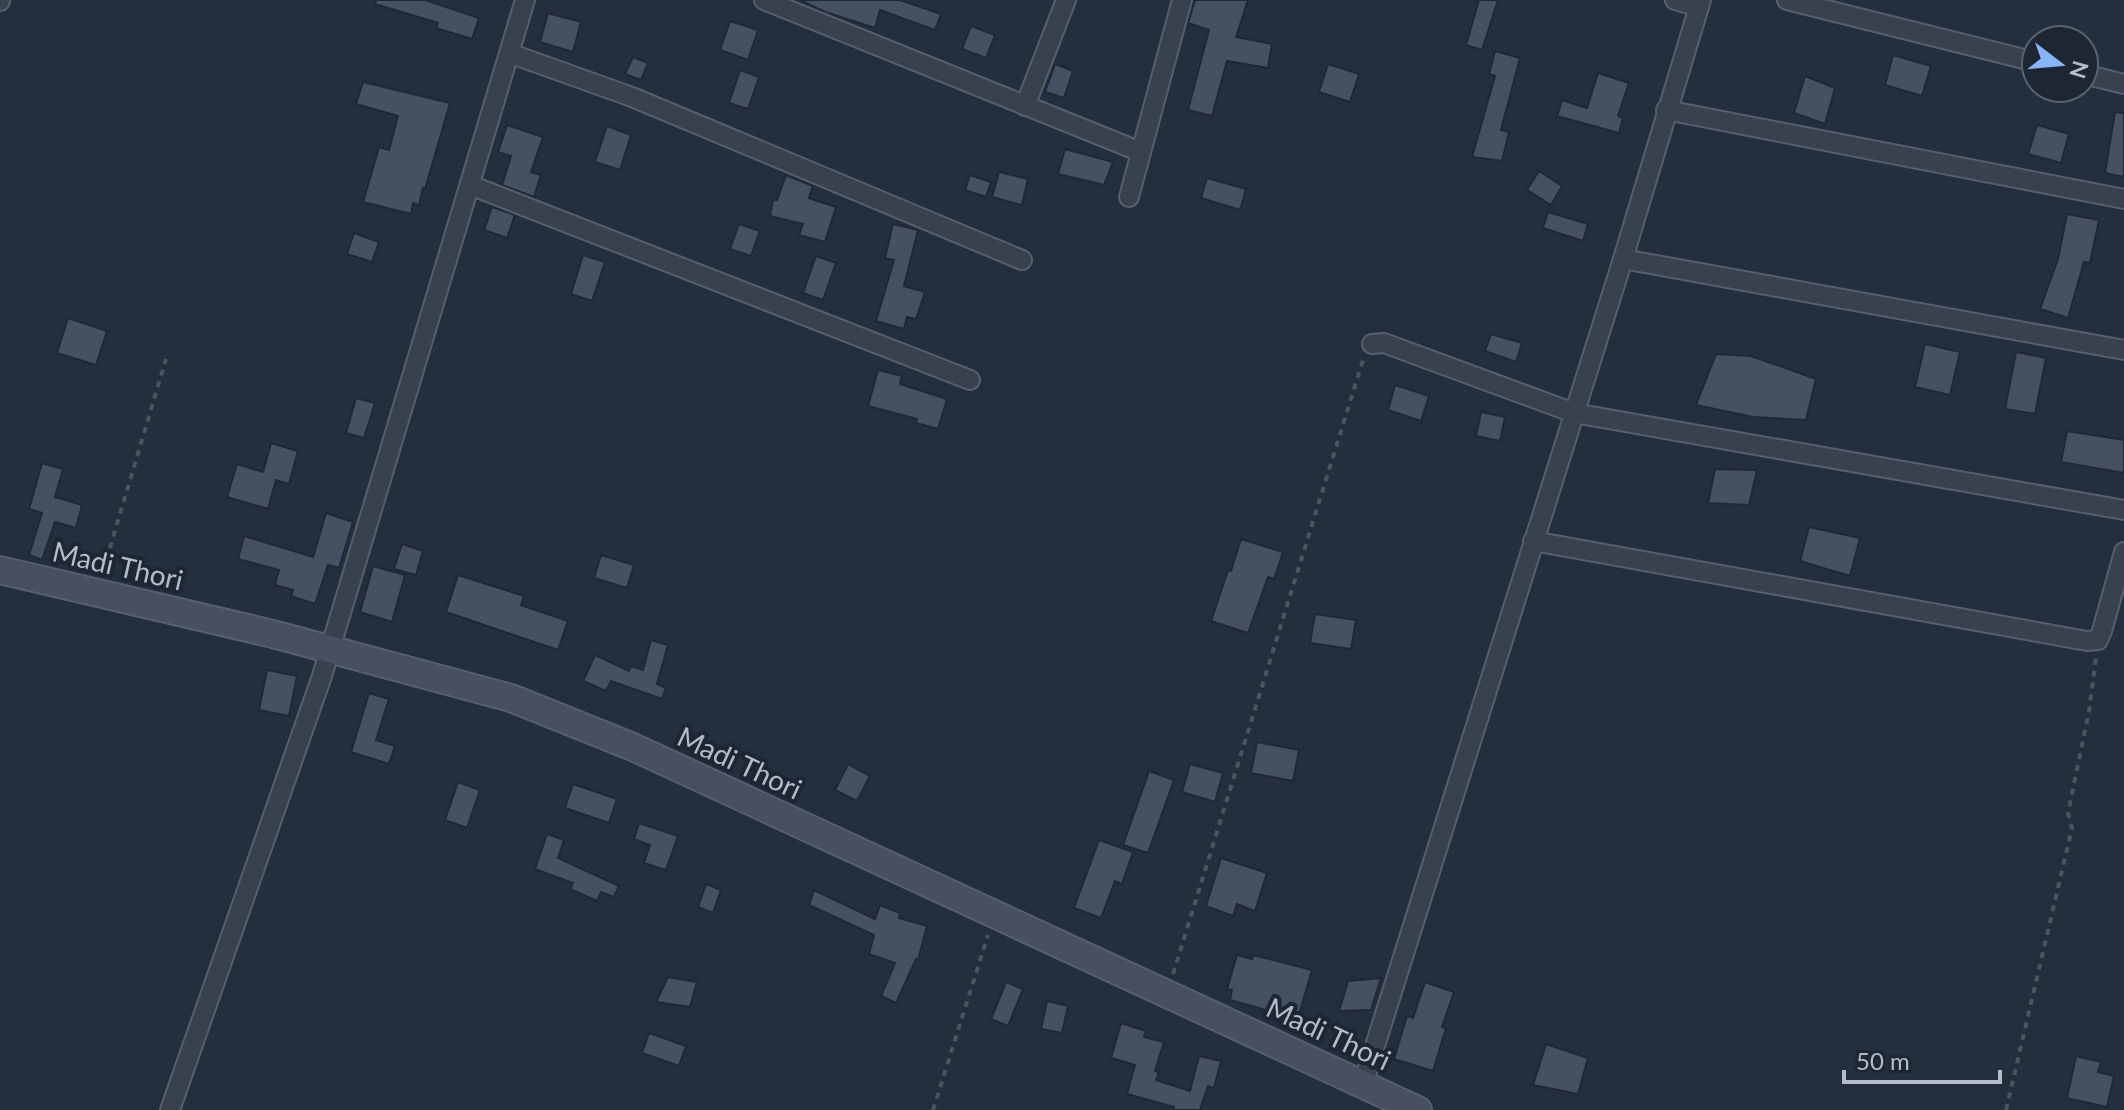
<svg xmlns="http://www.w3.org/2000/svg" width="2124" height="1110" viewBox="0 0 2124 1110" font-family="Lato,sans-serif">
  <style>
    .building { fill: #455162; stroke: #1f2835; stroke-width: 2 }
    .lines { fill: none; stroke-linecap: round; stroke-linejoin: round }
    .minor-casing { stroke: #565f6c; stroke-width: 22 }
    .secondary-casing { stroke: #565f6c; stroke-width: 30 }
    .path { stroke: #44595c; stroke-width: 4; stroke-dasharray: 6 6; stroke-linecap: butt }
    .minor { stroke: #38414e; stroke-width: 18 }
    .secondary { stroke: #465061; stroke-width: 26 }
    .labels { text-anchor: middle; dominant-baseline: central; stroke-width: 8; stroke-linejoin: round; paint-order: stroke }
    .street-label { font-size: 28px; fill: #b4bcc9; stroke: #1d2633 }
  </style>
  <rect width="100%" height="100%" fill="#242f3e"/>
  <g class="building">
    <path d="M376 0H425L479 18 472 39 436 28 438 23 375 4Z"/>
    <path d="M800 0H900L941 14 935 30 880 10 875 28 825 12Z"/>
    <path d="M1195 0H1248L1236 37 1272 44 1268 68 1227 61 1212 116 1188 110 1209 30 1188 23Z"/>
    <path d="M1479 0H1498L1482 50 1466 45Z"/>
    <path d="M548 13 581 22 573 52 540 42Z"/>
    <path d="M730 21 758 30 748 60 720 50Z"/>
    <path d="M971 26 995 35 986 58 962 49Z"/>
    <path d="M1495 51 1520 58 1501 130 1509 132 1502 161 1472 157 1495 76 1489 74Z"/>
    <path d="M1893 55 1931 66 1922 96 1885 85Z"/>
    <path d="M633 57 648 63 641 80 625 74Z"/>
    <path d="M1055 64 1073 71 1064 98 1045 92Z"/>
    <path d="M1328 64 1359 74 1350 102 1319 92Z"/>
    <path d="M740 70 759 77 748 109 729 103Z"/>
    <path d="M1598 73 1629 83 1618 116 1623 118 1619 133 1557 116 1562 100 1587 108Z"/>
    <path d="M1805 76 1835 88 1825 124 1794 113Z"/>
    <path d="M363 82 450 103 425 189 423 188 419 205 413 203 411 214 363 202 379 147 389 150 398 116 356 104Z"/>
    <path d="M2115 112 2124 113V177L2105 173Z"/>
    <path d="M507 125 543 137 531 172 541 175 534 197 502 185 511 156 498 152Z"/>
    <path d="M2037 125 2069 134 2061 163 2028 154Z"/>
    <path d="M607 126 631 135 620 170 595 162Z"/>
    <path d="M1065 149 1113 162 1104 185 1058 174Z"/>
    <path d="M1539 171 1562 186 1551 205 1527 190Z"/>
    <path d="M999 172 1028 179 1022 205 992 197Z"/>
    <path d="M786 175 813 186 809 198 836 207 825 242 799 235 803 224 770 216 773 200H777Z"/>
    <path d="M970 175 991 182 986 197 965 190Z"/>
    <path d="M1207 178 1246 189 1240 210 1201 198Z"/>
    <path d="M492 207 515 215 507 238 484 230Z"/>
    <path d="M1548 212 1588 224 1583 241 1543 228Z"/>
    <path d="M2067 214 2099 220 2090 263 2084 262 2068 318 2040 309 2058 259Z"/>
    <path d="M739 224 760 231 751 256 730 249Z"/>
    <path d="M893 224 918 230 904 286 925 292 916 319 907 317 904 329 876 321 894 260 885 258Z"/>
    <path d="M354 233 379 242 372 262 347 254Z"/>
    <path d="M583 255 605 262 592 301 571 294Z"/>
    <path d="M816 256 836 263 823 300 803 293Z"/>
    <path d="M68 318 107 331 96 365 57 353Z"/>
    <path d="M1491 334 1522 343 1516 362 1485 351Z"/>
    <path d="M1925 344 1960 352 1950 395 1915 387Z"/>
    <path d="M2016 352 2046 358 2035 414 2005 409Z"/>
    <path d="M1716 354 1751 356 1816 379 1806 420 1753 417 1696 405Z"/>
    <path d="M878 370 902 376 900 384 947 399 938 429 916 423 917 419 868 406Z"/>
    <path d="M1395 385 1429 396 1421 421 1388 410Z"/>
    <path d="M356 398 375 403 364 438 346 433Z"/>
    <path d="M1481 412 1505 417 1500 441 1476 436Z"/>
    <path d="M2067 431 2124 440V473L2061 462Z"/>
    <path d="M271 443 298 451 289 484 276 480 268 509 227 497 237 464 263 472Z"/>
    <path d="M42 463 63 469 55 497 82 505 76 528 55 522 42 560 29 555 42 513 29 509Z"/>
    <path d="M1715 469 1757 470 1749 505 1708 503Z"/>
    <path d="M326 513 353 522 339 568 328 565 315 604 291 596 293 590 275 585 279 570 238 559 244 536 313 557Z"/>
    <path d="M1809 527 1860 538 1850 576 1800 561Z"/>
    <path d="M1241 539 1283 552 1274 579 1268 577 1248 633 1211 621 1228 570 1231 571Z"/>
    <path d="M402 544 423 551 416 575 394 569Z"/>
    <path d="M601 555 634 565 627 588 594 578Z"/>
    <path d="M373 566 405 575 392 622 360 612Z"/>
    <path d="M458 575 524 596 521 605 568 621 558 650 446 612Z"/>
    <path d="M1315 614 1356 620 1351 649 1310 643Z"/>
    <path d="M651 640 668 645 657 684 666 688 662 699 611 681 606 691 583 681 595 655 629 671 631 666 643 670Z"/>
    <path d="M267 670 297 676 289 716 259 710Z"/>
    <path d="M369 693 389 699 376 740 395 746 389 764 351 752Z"/>
    <path d="M1257 742 1299 750 1293 781 1251 773Z"/>
    <path d="M848 764 870 776 857 801 835 790Z"/>
    <path d="M1190 764 1223 773 1215 802 1182 792Z"/>
    <path d="M1149 771 1174 780 1148 853 1123 845Z"/>
    <path d="M458 782 480 790 467 828 445 820Z"/>
    <path d="M573 784 617 799 609 823 565 808Z"/>
    <path d="M639 823 678 836 666 870 644 863 650 845 634 839Z"/>
    <path d="M547 834 564 840 558 858 619 886 614 897 601 892 597 901 570 889 573 883 535 869Z"/>
    <path d="M1099 840 1133 852 1122 884 1115 881 1101 918 1074 908Z"/>
    <path d="M1221 858 1267 873 1255 911 1237 904 1233 916 1206 906Z"/>
    <path d="M706 884 721 890 713 913 698 907Z"/>
    <path d="M814 890 875 919 880 905 900 913 899 918 927 926 918 960 916 959 896 1003 881 996 895 963 869 954 874 935 809 905Z"/>
    <path d="M1237 955 1252 959 1253 955 1312 970 1296 1025 1271 1018 1273 1012 1230 1000 1232 990 1227 989Z"/>
    <path d="M668 977 697 982 690 1007 656 1002Z"/>
    <path d="M1381 978 1371 1010 1339 1011 1348 981Z"/>
    <path d="M1006 982 1023 989 1008 1026 991 1019Z"/>
    <path d="M1425 982 1454 992 1442 1027 1446 1028 1433 1071 1394 1059 1407 1016 1413 1018Z"/>
    <path d="M1047 1001 1068 1006 1062 1033 1041 1029Z"/>
    <path d="M1121 1023 1146 1031 1144 1037 1164 1042 1155 1071 1159 1072 1156 1080 1190 1091 1199 1056 1221 1061 1214 1088 1208 1086 1200 1110H1173L1174 1107 1127 1094 1135 1065 1111 1058Z"/>
    <path d="M649 1033 686 1046 679 1066 642 1053Z"/>
    <path d="M1546 1044 1588 1058 1578 1094 1533 1085Z"/>
    <path d="M2076 1056 2101 1062 2098 1072 2114 1076 2107 1107 2067 1098Z"/>
  </g>
  <g class="lines">
    <defs>
      <g id="minor">
        <path d="M764 0 1141 152"/>
        <path d="M1675 0 1699 7"/>
        <path d="M1787 0 2036 62"/>
        <path d="M0 1V0"/>
        <path d="M509 53 632 97 1022 260"/>
        <path d="M2084 74 2124 84"/>
        <path d="M1025 106 1066 0"/>
        <path d="M1666 110 2124 199"/>
        <path d="M470 185 970 380"/>
        <path d="M1129 197 1182 0"/>
        <path d="M1623 259 2124 350"/>
        <path d="M1372 344 1384 343 1574 413 2124 510"/>
        <path d="M1533 541 2087 641 2098 640 2102 631 2124 552"/>
        <path d="M1363 1084 1623 259 1701 0"/>
        <path d="M170 1110 322 676 525 0"/>
      </g>
      <path id="secondary" d="M0 570 273 634 511 698 633 747 1418 1110"/>
    </defs>
    <use href="#minor" class="minor-casing"/>
    <use href="#secondary" class="secondary-casing"/>
    <g class="path">
      <path d="M103 571 166 359"/>
      <path d="M1173 974 1363 360"/>
      <path d="M933 1110 988 935"/>
      <path d="M2006 1110 2072 828 2068 813 2089 711 2096 658"/>
    </g>
    <use href="#minor" class="minor"/>
    <use href="#secondary" class="secondary"/>
  </g>
  <g class="labels">
    <g class="street-label">
      <text transform="translate(118 565) rotate(13)">Madi Thori</text>
      <text transform="translate(740 762) rotate(25)">Madi Thori</text>
      <text transform="translate(1329 1033) rotate(25)">Madi Thori</text>
    </g>
  </g>
  <g transform="translate(2060 64) rotate(106)"><circle r="38" fill="#1d2633" stroke="#59626f" stroke-width="2"/>
  <path d="M0-6L14 30L0 20L-14 30Z" fill="#8ab4f8"/>
  <text y="-12" font-size="22" font-weight="bold" text-anchor="middle" fill="#b4bcc9">N</text>
  </g>
  <path d="M1844 1070v12h156v-12" fill="none" stroke="#b4bcc9" stroke-width="4"/>
  <text x="1856" y="1070" font-size="24" fill="#b4bcc9" stroke="#1d2633" stroke-width="6" paint-order="stroke">50 m</text>
</svg>
